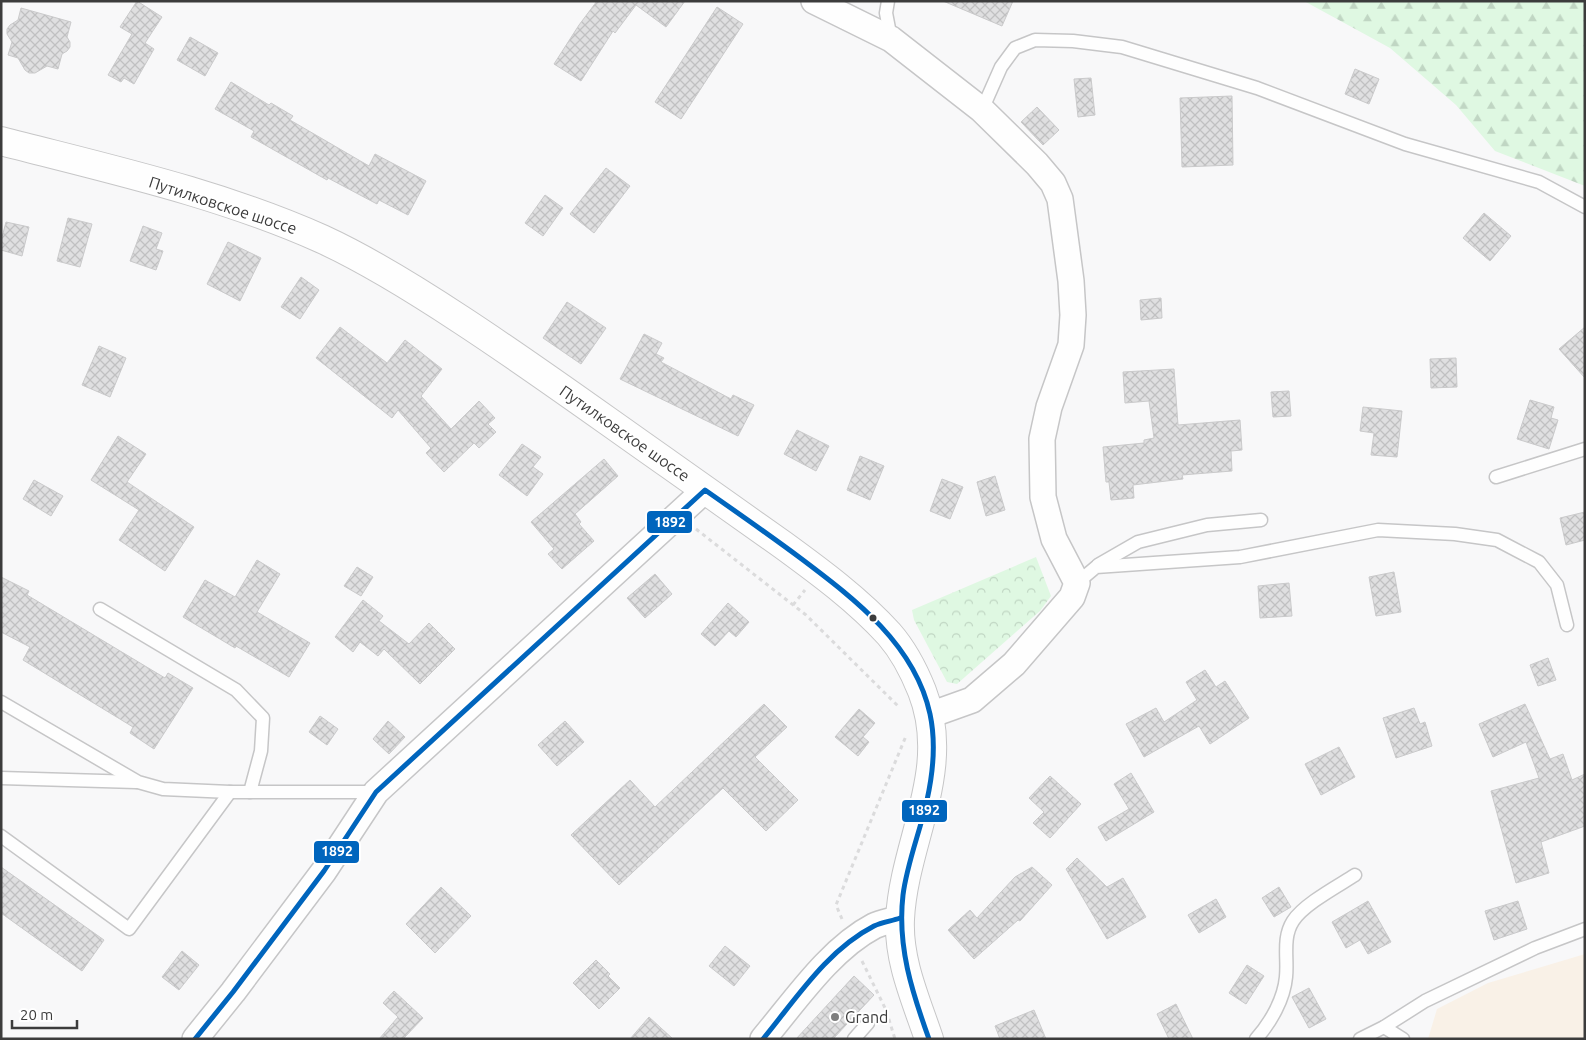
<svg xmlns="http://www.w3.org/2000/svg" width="1586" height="1040" viewBox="0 0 1586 1040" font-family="Ubuntu,sans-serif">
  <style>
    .industrial { fill: #f9f1e7 }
    .forest { fill: url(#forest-firs) }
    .park { fill: url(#park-crowns) }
    .building { fill: url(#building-cross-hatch); stroke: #cacacb }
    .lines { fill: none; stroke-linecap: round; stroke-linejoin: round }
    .service-casing { stroke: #c6c6c7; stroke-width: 15 }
    .minor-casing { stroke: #c6c6c7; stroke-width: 28 }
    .secondary-casing { stroke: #c6c6c7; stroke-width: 30 }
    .path { stroke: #dbdbdc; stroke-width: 3; stroke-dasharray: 4 4; stroke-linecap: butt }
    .service { stroke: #fefefe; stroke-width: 12 }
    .minor { stroke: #fefefe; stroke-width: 25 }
    .secondary { stroke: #fefefe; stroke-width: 28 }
    .bus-1-casing { stroke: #fff; stroke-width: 9 }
    .bus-1 { stroke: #0065bd; stroke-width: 5 }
    .bus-dot { fill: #3c3c3c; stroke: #fff; stroke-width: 2 }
    .poi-dot { fill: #7e7e7e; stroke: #fff; stroke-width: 2 }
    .labels { text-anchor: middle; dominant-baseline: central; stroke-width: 4; stroke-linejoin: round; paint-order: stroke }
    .street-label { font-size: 16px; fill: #3c3c3c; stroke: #fff }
    .poi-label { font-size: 16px; fill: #3c3c3c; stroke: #fff; text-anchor: start }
    .line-badge { stroke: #fff; stroke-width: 2 }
    .badge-label { font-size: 14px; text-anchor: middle; font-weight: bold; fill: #fff }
  </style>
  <defs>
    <pattern id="forest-firs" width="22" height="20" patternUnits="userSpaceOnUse" patternTransform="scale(1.25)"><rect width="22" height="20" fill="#dff8e2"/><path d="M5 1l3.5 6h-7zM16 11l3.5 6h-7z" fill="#c0d6c3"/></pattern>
    <pattern id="park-crowns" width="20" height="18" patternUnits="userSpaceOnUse" patternTransform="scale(1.25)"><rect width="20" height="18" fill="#dff8e2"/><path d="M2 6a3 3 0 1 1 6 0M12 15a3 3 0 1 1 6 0" fill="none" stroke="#c0d6c3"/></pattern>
    <pattern id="building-cross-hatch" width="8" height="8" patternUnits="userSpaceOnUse" patternTransform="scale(1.25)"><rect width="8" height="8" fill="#dfdfe0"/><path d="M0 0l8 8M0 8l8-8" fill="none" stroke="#c0c0c1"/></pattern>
  </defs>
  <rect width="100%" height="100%" fill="#f8f8f9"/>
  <path class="industrial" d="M1585 954V1039H1428L1437 1009 1488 983Z"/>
  <path class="forest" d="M1304 1H1585V186L1495 151 1456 105 1390 48Z"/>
  <path class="park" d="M1036 557 1051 596 1040 611 957 684 947 682 914 620 912 610Z"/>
  <g class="building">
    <path d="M137 1 162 17 145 43 154 49 134 84 124 78 121 82 108 75 132 34 120 27Z"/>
    <path d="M597 1H685L666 27 636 5 615 33 613 31 581 81 554 64 579 25Z"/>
    <path d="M943 1H1013L1002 26Z"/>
    <path d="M717 7 743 24 681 119 655 102Z"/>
    <path d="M21 8 71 22 67 37 70 42V47L67 51 62 54 58 69 47 66 35 73H29L25 70 18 58 8 55 12 42 7 34V29L10 25 18 20Z"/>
    <path d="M190 37 218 53 205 76 177 60Z"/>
    <path d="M1355 69 1379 79 1369 104 1345 94Z"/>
    <path d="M1091 78 1095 115 1078 117 1074 79Z"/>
    <path d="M231 82 269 105 271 103 293 116 290 120 369 166 375 154 426 181 408 215 379 200 377 204 328 178 327 180 251 137 254 131 215 109Z"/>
    <path d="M1232 96 1233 165 1182 167 1180 98Z"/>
    <path d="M1037 107 1059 130 1043 145 1021 122Z"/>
    <path d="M606 168 630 186 594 233 570 214Z"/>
    <path d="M545 195 563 208 543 236 525 223Z"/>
    <path d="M1484 213 1511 236 1490 261 1463 238Z"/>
    <path d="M68 218 92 224 80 267 57 261Z"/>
    <path d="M6 222 29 227 22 256 1 250V241Z"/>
    <path d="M143 226 162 233 156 249 163 251 156 270 130 261Z"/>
    <path d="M228 242 261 258 240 301 207 284Z"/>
    <path d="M301 277 319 290 300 319 281 307Z"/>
    <path d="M1161 298 1162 318 1141 320 1140 300Z"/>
    <path d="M567 302 606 328 581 364 543 338Z"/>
    <path d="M340 327 387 363 405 340 442 369 421 396 451 429 479 401 495 418 488 424 496 432 479 448 474 443 444 472 426 453 431 448 398 410 392 418 316 358Z"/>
    <path d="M1585 327V378L1559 349Z"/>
    <path d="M644 334 662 343 656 354 664 358 661 362 731 399 733 395 754 405 738 436 620 379Z"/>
    <path d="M99 346 126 358 110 397 82 385Z"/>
    <path d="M1456 358 1457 387 1431 388 1430 359Z"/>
    <path d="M1174 369 1178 425 1240 420 1242 450 1231 451 1232 471 1182 475 1183 479 1133 485 1134 498 1111 500 1109 482H1106L1103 447 1144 443V440L1154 438 1149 401 1125 403 1123 372Z"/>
    <path d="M1289 391 1291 416 1273 417 1271 392Z"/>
    <path d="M1530 400 1554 407 1551 418 1558 420 1549 449 1517 439Z"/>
    <path d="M1363 407 1402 411 1397 457 1371 455 1374 433 1360 431Z"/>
    <path d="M797 430 829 446 816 471 784 454Z"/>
    <path d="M118 436 146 454 127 482 194 527 165 571 119 540 139 510 91 480Z"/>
    <path d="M522 444 541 457 533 467 543 474 527 496 499 475Z"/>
    <path d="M860 456 884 466 870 500 847 490Z"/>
    <path d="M604 459 618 476 575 514 581 522 579 524 594 541 562 569 548 554 554 549 531 522Z"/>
    <path d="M995 476 1005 510 986 516 977 482Z"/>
    <path d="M942 479 963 487 950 519 930 511Z"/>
    <path d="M34 480 63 496 51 516 23 499Z"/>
    <path d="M1585 512V540L1566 545 1560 518Z"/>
    <path d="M257 560 280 574 257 612 310 643 289 677 236 646 235 648 183 617 205 580 235 597Z"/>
    <path d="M357 567 373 577 361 596 344 586Z"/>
    <path d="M1394 572 1401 612 1376 616 1369 577Z"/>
    <path d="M655 574 672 594 645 618 627 598Z"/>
    <path d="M1 577 29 591 27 595 165 678 168 673 193 688 154 749 130 733 133 727 23 660 30 647 1 632Z"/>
    <path d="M1289 583 1292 616 1260 618 1258 586Z"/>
    <path d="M363 600 383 616 379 621 409 644 429 623 455 649 420 684 384 649 378 656 360 642 353 652 335 637Z"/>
    <path d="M728 603 749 622 736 637 729 631 715 646 701 634Z"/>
    <path d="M1548 658 1556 680 1538 686 1530 665Z"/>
    <path d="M1205 670 1216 687 1225 681 1249 718 1210 744 1199 726 1144 757 1126 724 1156 708 1164 722 1197 700 1186 682Z"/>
    <path d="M764 704 787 727 755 757 798 800 766 831 723 788 619 885 571 835 630 780 655 807Z"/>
    <path d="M1525 704 1550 759 1563 754 1572 780 1585 774V826L1541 842 1549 873 1516 883 1491 791 1539 778 1526 742 1493 757 1479 724Z"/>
    <path d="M1414 708 1420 724 1425 722 1432 746 1396 758 1383 718Z"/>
    <path d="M859 709 875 723 863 737 869 742 858 756 835 737Z"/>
    <path d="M320 716 338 729 327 745 309 732Z"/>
    <path d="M388 721 405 737 389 754 373 739Z"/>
    <path d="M565 721 584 742 557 766 538 745Z"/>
    <path d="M1339 747 1355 777 1321 795 1305 764Z"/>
    <path d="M1131 773 1154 812 1106 841 1098 827 1129 809 1114 784Z"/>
    <path d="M1050 776 1081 804 1050 838 1033 823 1044 812 1029 798Z"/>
    <path d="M1077 858 1107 887 1123 878 1146 917 1107 939 1066 869Z"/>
    <path d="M1 867 104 940 82 971 1 913Z"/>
    <path d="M1032 867 1052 885 1020 921 1018 920 974 959 948 930 970 910 977 918 1015 877Z"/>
    <path d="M441 887 471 916 435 953 406 924Z"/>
    <path d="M1279 887 1291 907 1274 917 1262 898Z"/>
    <path d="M1216 899 1226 917 1199 933 1188 915Z"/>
    <path d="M1368 901 1391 942 1368 954 1360 940 1346 948 1332 922Z"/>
    <path d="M1518 901 1527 929 1494 940 1485 911Z"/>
    <path d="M725 946 750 966 734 986 709 966Z"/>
    <path d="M182 951 199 965 179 990 162 977Z"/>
    <path d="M596 960 610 974 608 976 620 988 599 1009 573 983Z"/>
    <path d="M1247 965 1264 976 1246 1004 1229 993Z"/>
    <path d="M854 976 874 995 833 1039H796Z"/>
    <path d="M1309 988 1326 1019 1309 1028 1292 997Z"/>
    <path d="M394 991 423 1018 403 1039H379L398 1017 383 1003Z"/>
    <path d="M1176 1004 1193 1039H1169L1157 1014Z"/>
    <path d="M1034 1010 1046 1039H1000L995 1026Z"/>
    <path d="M649 1017 673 1039H630Z"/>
  </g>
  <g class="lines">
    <defs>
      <g id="service">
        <path d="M888 1 886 13 891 39"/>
        <path d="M982 110 1001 67 1015 48 1035 40 1073 41 1122 47 1257 88 1405 144 1539 182 1585 207"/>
        <path d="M1496 477 1585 449"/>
        <path d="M1098 565 1138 542 1207 525 1261 520"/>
        <path d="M1077 583 1096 567 1240 557 1378 530 1455 534 1497 540 1539 562 1557 585 1567 625"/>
        <path d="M100 609 236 690 263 718 261 751 250 792"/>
        <path d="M1 702 138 782 163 789 230 792H376"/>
        <path d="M1 778 136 782"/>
        <path d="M1 836 129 929 230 792"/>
        <path d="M1384 1027 1403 1039"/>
        <path d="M854 1039 868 1023"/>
        <path d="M1256 1039C1271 1022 1284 999 1286 977 1288 958 1282 938 1293 921 1304 904 1338 886 1355 875"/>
        <path d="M1360 1039 1384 1027 1425 1001 1535 948 1585 929"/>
      </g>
      <g id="minor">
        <path d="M814 1 891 39 982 110 1037 164 1053 183 1060 199 1071 281 1073 315 1071 345 1049 407 1042 439 1043 497 1054 539 1077 583 1072 597 1014 664 972 700 930 715"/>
        <path d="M195 1039 233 992 324 871 376 792 705 490"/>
        <path d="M763 1039C795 1001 830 949 874 926 882 922 892 921 900 918"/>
      </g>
      <path id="secondary" d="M1 141C109 169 219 193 322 239 370 261 416 290 460 319 532 366 600 416 670 465 708 492 745 518 783 545 820 572 858 600 889 634 903 650 914 671 922 691 953 770 904 841 900 919 898 961 916 1000 929 1039"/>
    </defs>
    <use href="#service" class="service-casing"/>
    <use href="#minor" class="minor-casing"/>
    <use href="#secondary" class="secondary-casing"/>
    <g class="path">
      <path d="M696 529 806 615 900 708"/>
      <path d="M793 605 805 590"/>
      <path d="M842 919 836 905 906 736"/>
      <path d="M862 961 886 1010 895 1039"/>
    </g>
    <use href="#service" class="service"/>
    <use href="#minor" class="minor"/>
    <use href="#secondary" class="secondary"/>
    <defs>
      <g id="bus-1">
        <path d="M195 1039 233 992 324 871 376 792 705 490C738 513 771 536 803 560 856 600 915 645 930 714 936 742 933 773 927 800 920 832 907 863 903 895 897 946 912 992 929 1039"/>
        <path d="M763 1039C796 999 827 950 874 926 882 922 892 921 900 918"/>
      </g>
    </defs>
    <use href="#bus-1" class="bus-1-casing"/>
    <use href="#bus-1" class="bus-1"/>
  </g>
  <circle class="bus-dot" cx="873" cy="618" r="4.5"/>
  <circle class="poi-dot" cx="835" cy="1017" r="5"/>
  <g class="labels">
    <g class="street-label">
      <text transform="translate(223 205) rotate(18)">Путилковское шоссе</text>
      <text transform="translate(625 433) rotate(35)">Путилковское шоссе</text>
    </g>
    <g class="poi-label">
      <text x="845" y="1017">Grand</text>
    </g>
  </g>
  <g class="line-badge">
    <rect x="646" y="510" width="47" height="24" rx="5" fill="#0065bd"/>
    <rect x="901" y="799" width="47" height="24" rx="5" fill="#0065bd"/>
    <rect x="313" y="840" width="47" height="24" rx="5" fill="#0065bd"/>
  </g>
  <g class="badge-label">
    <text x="670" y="527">1892</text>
    <text x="924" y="815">1892</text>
    <text x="337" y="856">1892</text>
  </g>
  <rect width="1586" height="1040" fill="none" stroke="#3c3c3c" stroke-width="5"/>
  <path d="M12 1020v8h65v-8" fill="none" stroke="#3c3c3c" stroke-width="2.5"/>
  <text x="20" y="1020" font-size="15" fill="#3c3c3c" stroke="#ffffff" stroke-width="4" paint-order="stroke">20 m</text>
</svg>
